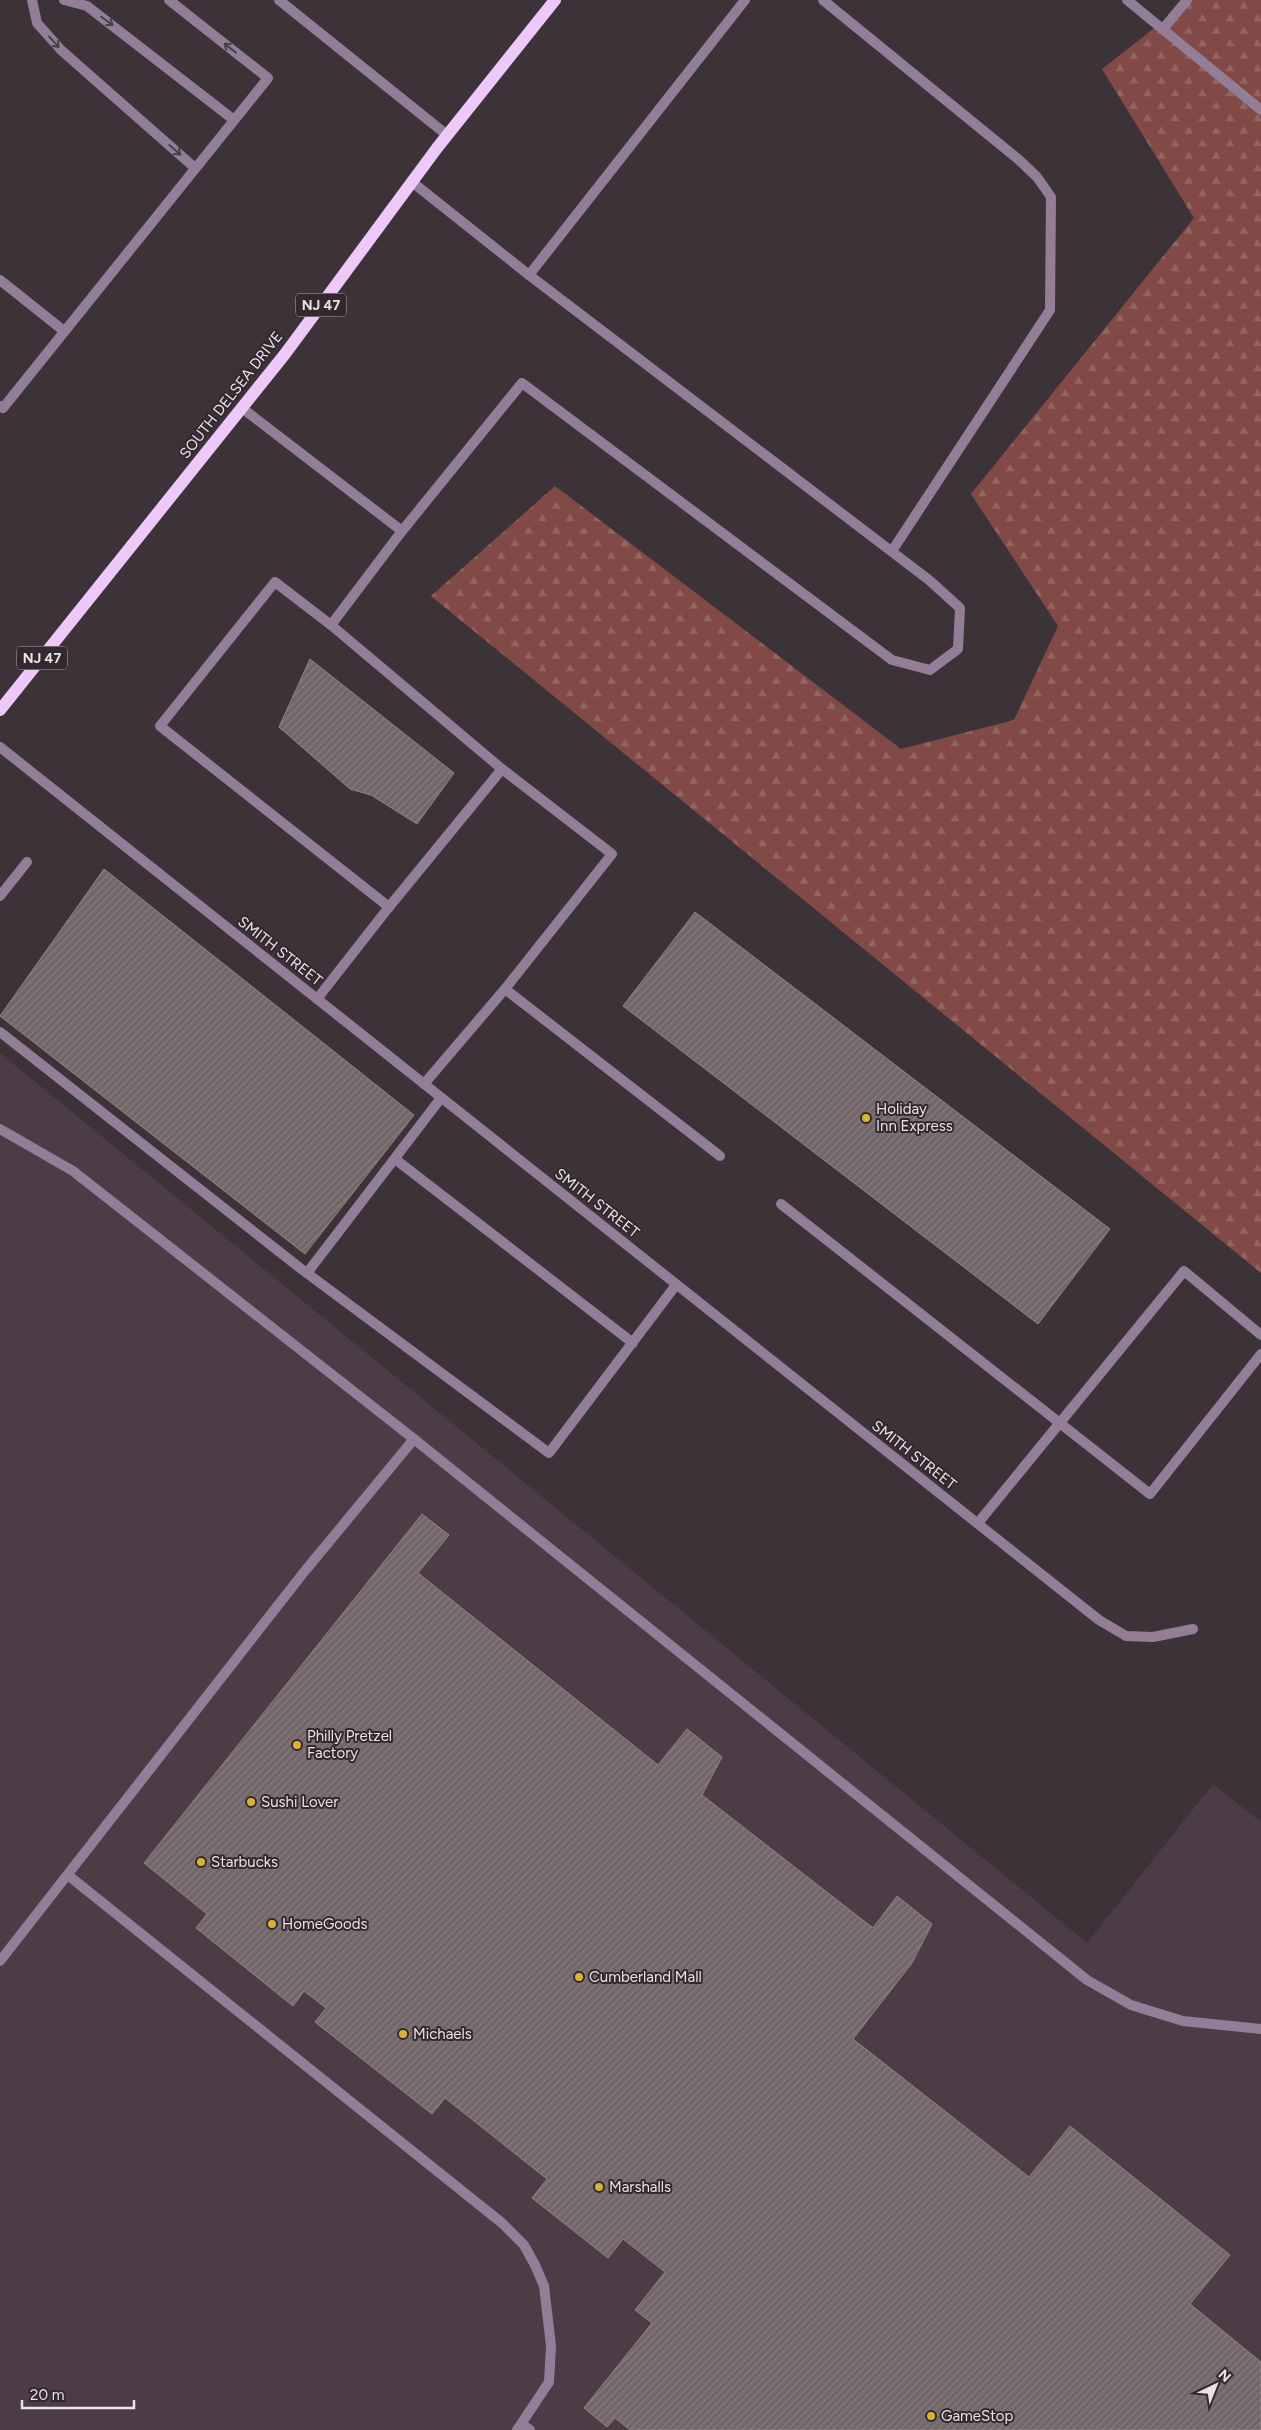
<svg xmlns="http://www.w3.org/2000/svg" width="1261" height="2430" viewBox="0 0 1261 2430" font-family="Figtree,sans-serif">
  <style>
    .built { fill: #4b3c45 }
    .forest { fill: url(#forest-firs) }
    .building { fill: url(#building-hatch); stroke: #908385 }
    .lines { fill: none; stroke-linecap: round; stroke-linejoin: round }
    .lane { stroke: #927f97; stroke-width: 10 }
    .street { stroke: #927f97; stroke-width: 10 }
    .primary { stroke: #eec8f9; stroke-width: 12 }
    .oneway { stroke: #4a3e49 }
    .poi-dot { fill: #d9b334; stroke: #32292f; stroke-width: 2 }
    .labels { text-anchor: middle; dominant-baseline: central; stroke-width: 4; stroke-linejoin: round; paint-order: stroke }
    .shield { fill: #32292f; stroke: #b2abb0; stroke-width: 1 }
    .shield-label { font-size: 14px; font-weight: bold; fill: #e9e3e7 }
    .street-label { font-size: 15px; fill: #e9e3e7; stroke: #32292f }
    .poi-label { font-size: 15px; fill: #e9e3e7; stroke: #32292f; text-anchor: start }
  </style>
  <defs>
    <pattern id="forest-firs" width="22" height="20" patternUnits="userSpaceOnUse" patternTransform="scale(1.25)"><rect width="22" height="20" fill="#824a46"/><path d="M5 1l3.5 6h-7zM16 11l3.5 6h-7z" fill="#946461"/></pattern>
    <pattern id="building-hatch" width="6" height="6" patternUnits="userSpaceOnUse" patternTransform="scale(1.25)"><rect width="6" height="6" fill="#726669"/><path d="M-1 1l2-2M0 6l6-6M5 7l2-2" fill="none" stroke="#867c7e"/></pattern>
  </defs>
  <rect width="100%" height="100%" fill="#3c3339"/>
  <path class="built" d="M0 1053 1087 1943 1213 1784 1261 1822V2430H0Z"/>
  <path class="forest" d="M1190 0H1261V1273L431 596 555 486 901 749 1014 720 1058 626 971 494 1194 218 1102 69Z"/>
  <g class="building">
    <path d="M310 659 454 773 417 824 371 795 350 789 279 727Z"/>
    <path d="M104 869 414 1115 305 1254 0 1016Z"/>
    <path d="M695 912 1110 1229 1038 1324 623 1006Z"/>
    <path d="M422 1514 449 1535 418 1573 658 1765 687 1729 722 1757 702 1795 873 1928 897 1896 932 1924 912 1963 853 2039 1029 2177 1070 2126 1230 2255 1190 2304 1261 2362V2430H630L615 2418 607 2427 584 2408 652 2323 635 2310 665 2272 623 2239 608 2258 532 2198 547 2179 445 2098 432 2114 315 2022 326 2008 304 1991 293 2006 196 1928 207 1914 144 1863Z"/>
  </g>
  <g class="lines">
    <g class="lane">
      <path d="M32 0 37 23 61 50 195 168"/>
      <path d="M64 0 87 6 234 120"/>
      <path d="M279 0 447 135"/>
      <path d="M823 0 1018 159 1037 177 1051 197 1050 310 892 551"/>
      <path d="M1127 0 1261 110"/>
      <path d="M1163 29 1187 0"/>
      <path d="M412 182 529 275"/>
      <path d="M0 280 64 331"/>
      <path d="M0 406 3 408 268 78 169 0"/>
      <path d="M242 408 402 531"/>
      <path d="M331 625 502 769"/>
      <path d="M0 896 27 862"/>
      <path d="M317 999 389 907"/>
      <path d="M0 1032 300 1268 549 1453 676 1285"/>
      <path d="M424 1084 505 989"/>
      <path d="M0 1129 73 1171 414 1439 1087 1980 1131 2005 1183 2021 1261 2029"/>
      <path d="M720 1156 505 989 612 854 502 769 389 907 160 726 275 582 331 625 402 531 522 383 892 660 930 670 958 649 960 608 929 580 529 275 745 0"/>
      <path d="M395 1159 633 1343"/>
      <path d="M781 1204 1150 1494 1261 1354"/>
      <path d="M307 1273 441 1098"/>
      <path d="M978 1523 1184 1271 1261 1335"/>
      <path d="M69 1876 502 2223 524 2245 535 2265 544 2286 551 2346 549 2382 517 2430"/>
      <path d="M0 1961 304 1572 414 1439"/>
      <path d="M522 2424 530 2430"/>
    </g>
    <path class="street" d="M0 747 1099 1620 1126 1636 1153 1637 1193 1629"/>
    <path class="primary" d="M0 710 285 354 437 148 555 0"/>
  </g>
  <defs><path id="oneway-shaft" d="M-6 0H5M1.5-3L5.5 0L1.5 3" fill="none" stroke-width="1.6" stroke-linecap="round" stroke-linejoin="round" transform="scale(1.25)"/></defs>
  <g class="oneway">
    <use href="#oneway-shaft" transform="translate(107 21) rotate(37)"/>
    <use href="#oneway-shaft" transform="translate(54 42) rotate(48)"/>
    <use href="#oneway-shaft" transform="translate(230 48) rotate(-142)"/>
    <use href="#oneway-shaft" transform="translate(175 150) rotate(41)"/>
  </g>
  <g class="poi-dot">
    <circle cx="866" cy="1118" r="5"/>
    <circle cx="297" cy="1745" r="5"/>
    <circle cx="251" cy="1802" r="5"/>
    <circle cx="201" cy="1862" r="5"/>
    <circle cx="272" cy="1924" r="5"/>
    <circle cx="579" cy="1977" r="5"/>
    <circle cx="403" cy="2034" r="5"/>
    <circle cx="599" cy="2187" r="5"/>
    <circle cx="931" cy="2416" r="5"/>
  </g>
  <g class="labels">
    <g class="shield">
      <rect x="296" y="293.5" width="50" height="23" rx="4"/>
      <rect x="17" y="646.5" width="50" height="23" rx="4"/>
    </g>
    <g class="shield-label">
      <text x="321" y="305">NJ 47</text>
      <text x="42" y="658">NJ 47</text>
    </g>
    <g class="street-label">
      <text transform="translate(231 395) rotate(-52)">SOUTH DELSEA DRIVE</text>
      <text transform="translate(280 951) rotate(38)">SMITH STREET</text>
      <text transform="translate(597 1203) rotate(38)">SMITH STREET</text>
      <text transform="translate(914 1455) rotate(38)">SMITH STREET</text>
    </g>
    <g class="poi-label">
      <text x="876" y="1109">Holiday<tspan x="876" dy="17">Inn Express</tspan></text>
      <text x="307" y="1736">Philly Pretzel<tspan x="307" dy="17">Factory</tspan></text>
      <text x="261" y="1802">Sushi Lover</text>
      <text x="211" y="1862">Starbucks</text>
      <text x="282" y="1924">HomeGoods</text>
      <text x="589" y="1977">Cumberland Mall</text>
      <text x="413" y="2034">Michaels</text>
      <text x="609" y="2187">Marshalls</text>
      <text x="941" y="2416">GameStop</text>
    </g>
  </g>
  <g transform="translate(1216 2385) rotate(43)" stroke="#32292f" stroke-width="4" paint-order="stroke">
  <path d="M0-4L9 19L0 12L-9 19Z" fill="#e9e3e7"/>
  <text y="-8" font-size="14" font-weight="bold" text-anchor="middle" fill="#e9e3e7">N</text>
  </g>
  <path d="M22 2400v8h112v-8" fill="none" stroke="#e9e3e7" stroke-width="2.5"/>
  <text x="30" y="2400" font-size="15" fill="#e9e3e7" stroke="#32292f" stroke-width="4" paint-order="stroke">20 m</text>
</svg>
